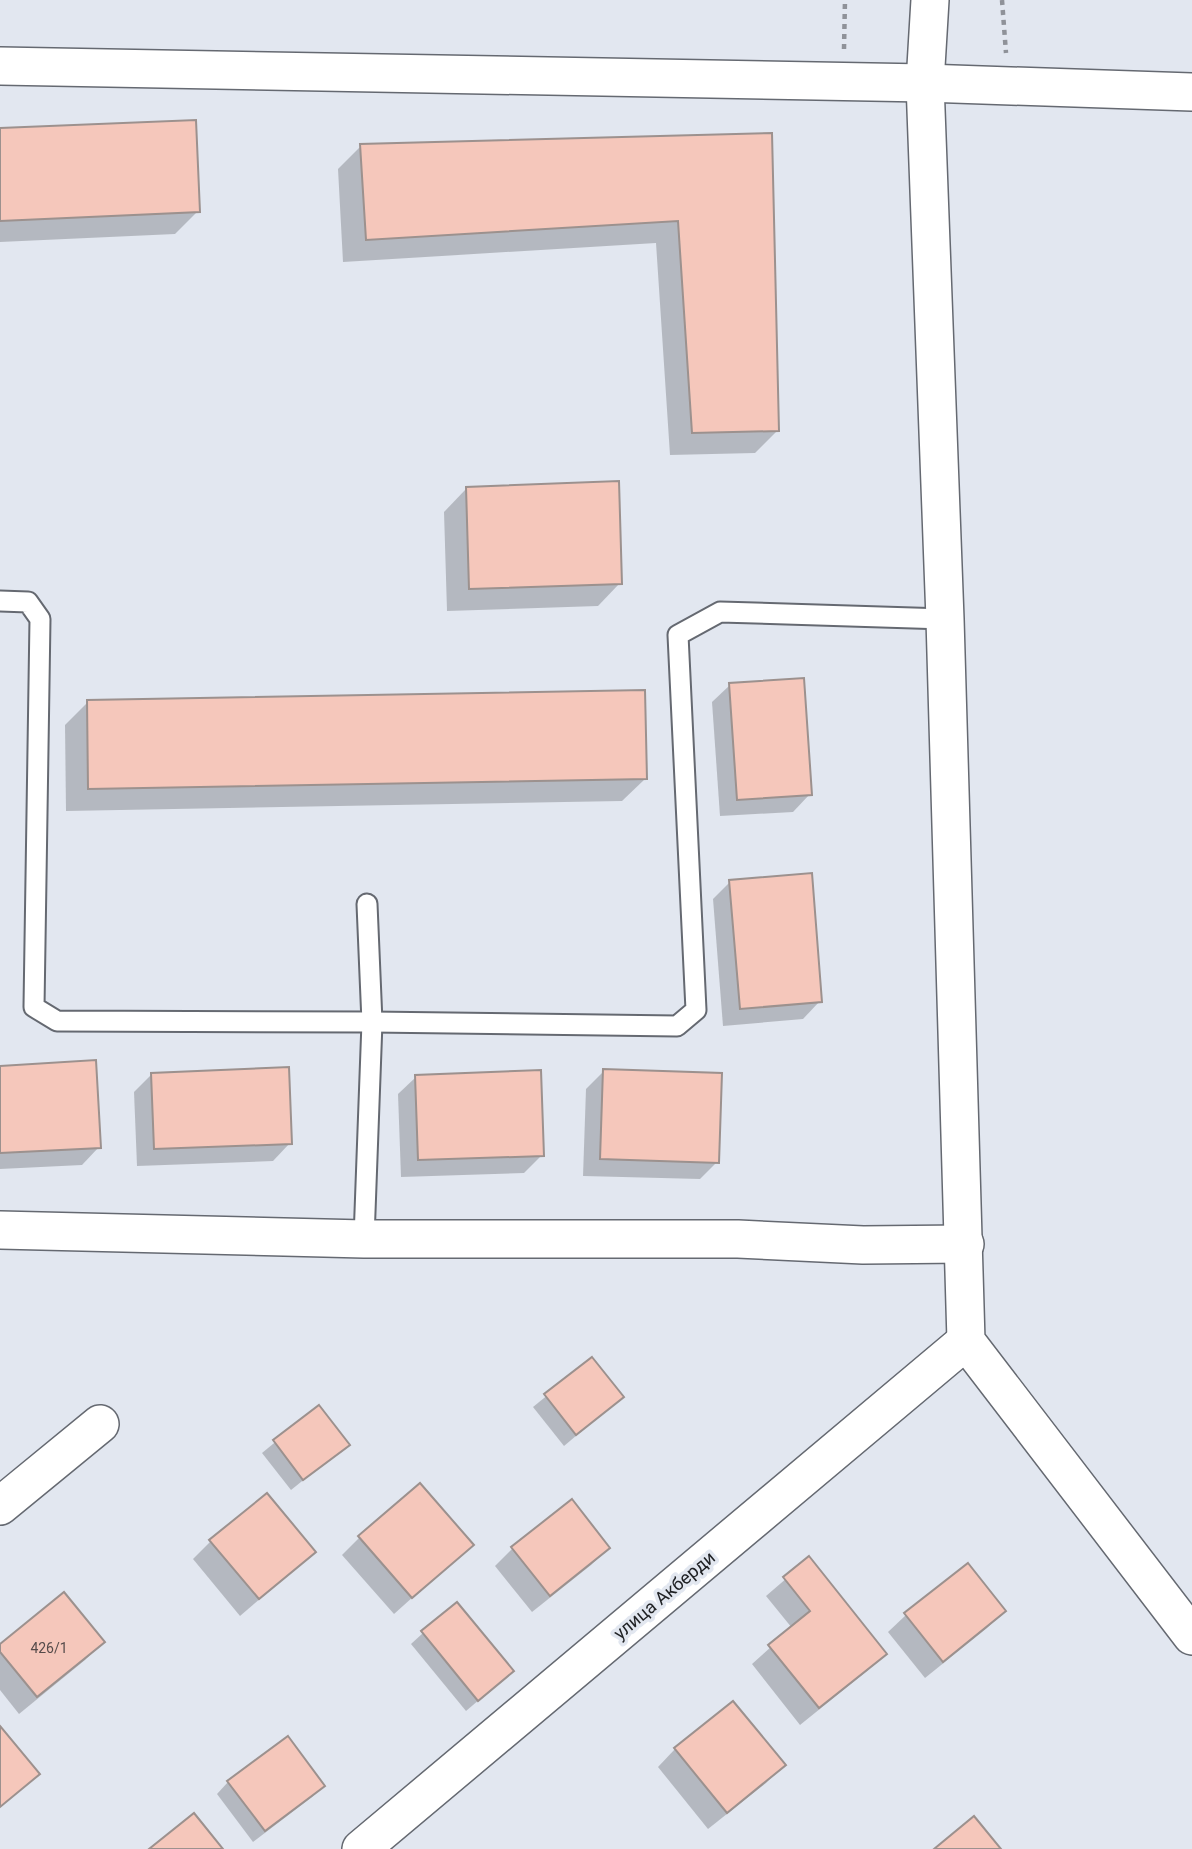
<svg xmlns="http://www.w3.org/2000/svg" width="1192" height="1849" viewBox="0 0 1192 1849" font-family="Roboto,sans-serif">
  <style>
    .shadow { fill: #0003 }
    .building { fill: #f5c7bb; stroke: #9c918e; stroke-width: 2 }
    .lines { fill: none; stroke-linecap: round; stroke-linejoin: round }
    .service-casing { stroke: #656971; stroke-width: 23 }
    .minor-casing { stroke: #656971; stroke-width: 40 }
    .path { stroke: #8f9299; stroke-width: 4.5; stroke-dasharray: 5 5; stroke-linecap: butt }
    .service { stroke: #fff; stroke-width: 19 }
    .minor { stroke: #fff; stroke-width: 37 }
    .labels { text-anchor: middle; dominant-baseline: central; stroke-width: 7; stroke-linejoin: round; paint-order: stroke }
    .number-label { font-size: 14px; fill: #554b4a }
    .street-label { font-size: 18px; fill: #202225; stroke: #e2e7f0 }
  </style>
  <rect width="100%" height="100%" fill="#e2e7f0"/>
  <g class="shadow">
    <path d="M0 130 198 211 175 234 0 242Z"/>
    <path d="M770 135 777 431 755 453 670 455 656 243 343 262 338 169 361 146Z"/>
    <path d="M466 489 620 583 598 606 447 611 444 512Z"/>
    <path d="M730 685 810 794 793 812 720 816 712 702Z"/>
    <path d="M88 702 645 779 622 801 66 811 65 725Z"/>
    <path d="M730 882 820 1001 803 1019 723 1026 713 899Z"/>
    <path d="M0 1068 99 1147 82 1165 0 1169Z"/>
    <path d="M604 1071 717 1162 700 1179 583 1176 586 1089Z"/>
    <path d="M152 1074 290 1143 273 1161 137 1166 134 1092Z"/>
    <path d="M416 1077 542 1155 524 1173 401 1177 398 1094Z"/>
    <path d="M592 1359 622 1397 564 1446 533 1407Z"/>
    <path d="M318 1407 347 1445 291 1490 262 1453Z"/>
    <path d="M360 1537 471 1545 394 1614 342 1555Z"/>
    <path d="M210 1542 314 1552 240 1616 193 1559Z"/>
    <path d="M513 1548H608L591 1565 532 1612 495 1566Z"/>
    <path d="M809 1559 885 1654 867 1671 800 1725 752 1664 792 1628 766 1596Z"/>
    <path d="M1004 1611 987 1628 925 1678 888 1632 906 1615Z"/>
    <path d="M423 1633 500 1682 466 1711 411 1644Z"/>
    <path d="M103 1642 85 1660 19 1714 0 1690V1646Z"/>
    <path d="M675 1749 783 1765 766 1783 708 1829 658 1767Z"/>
    <path d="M228 1782 323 1785 312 1797 253 1842 217 1794Z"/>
  </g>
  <g class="building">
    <path d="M196 120 200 212 0 221V128Z"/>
    <path d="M772 133 779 431 692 433 678 221 366 240 360 144Z"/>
    <path d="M619 481 622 584 469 589 466 487Z"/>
    <path d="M804 678 812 795 737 800 729 683Z"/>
    <path d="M645 690 647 779 88 789 87 700Z"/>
    <path d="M812 873 822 1002 740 1009 729 880Z"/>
    <path d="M96 1060 101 1148 0 1153V1066Z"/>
    <path d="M289 1067 292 1144 154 1149 151 1073Z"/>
    <path d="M603 1069 722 1073 719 1163 600 1159Z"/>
    <path d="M541 1070 544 1156 418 1160 415 1075Z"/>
    <path d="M592 1357 624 1397 576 1435 544 1394Z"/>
    <path d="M319 1405 350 1445 303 1480 273 1440Z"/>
    <path d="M420 1483 474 1545 412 1598 358 1536Z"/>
    <path d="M267 1493 316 1552 259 1599 209 1540Z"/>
    <path d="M572 1499 610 1548 550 1596 511 1547Z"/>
    <path d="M809 1556 887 1654 819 1708 768 1645 810 1611 783 1577Z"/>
    <path d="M968 1563 1006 1611 943 1662 904 1613Z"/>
    <path d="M64 1592 105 1642 37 1697 0 1652V1644Z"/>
    <path d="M457 1602 514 1671 478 1701 421 1631Z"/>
    <path d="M733 1701 786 1765 727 1813 674 1748Z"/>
    <path d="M0 1726 40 1774 0 1807Z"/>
    <path d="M288 1736 325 1786 265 1831 227 1781Z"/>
    <path d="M194 1813 223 1849H149Z"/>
    <path d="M974 1816 1001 1849H934Z"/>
  </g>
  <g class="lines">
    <defs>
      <g id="service">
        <path d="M0 601 28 602 40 619 34 1007 57 1021 372 1022 677 1026 696 1010 678 635 720 612 945 619"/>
        <path d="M364 1239 372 1022 367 904"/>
      </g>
      <g id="minor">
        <path d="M930 0 925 83 945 619 966 1341 1192 1636"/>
        <path d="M0 66 925 83 1192 92"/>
        <path d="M0 1230 364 1239H738L863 1245 965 1244"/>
        <path d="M0 1506 100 1424"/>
        <path d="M361 1849 966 1341"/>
      </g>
    </defs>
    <use href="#service" class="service-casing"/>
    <use href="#minor" class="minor-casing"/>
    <g class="path">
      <path d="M1002 0 1006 53"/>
      <path d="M844 49 845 0"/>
    </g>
    <use href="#service" class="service"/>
    <use href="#minor" class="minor"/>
  </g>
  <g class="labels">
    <g class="number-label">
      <text x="49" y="1648">426/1</text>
    </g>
    <g class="street-label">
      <text transform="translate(664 1595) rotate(-40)">улица Акберди</text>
    </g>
  </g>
</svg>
